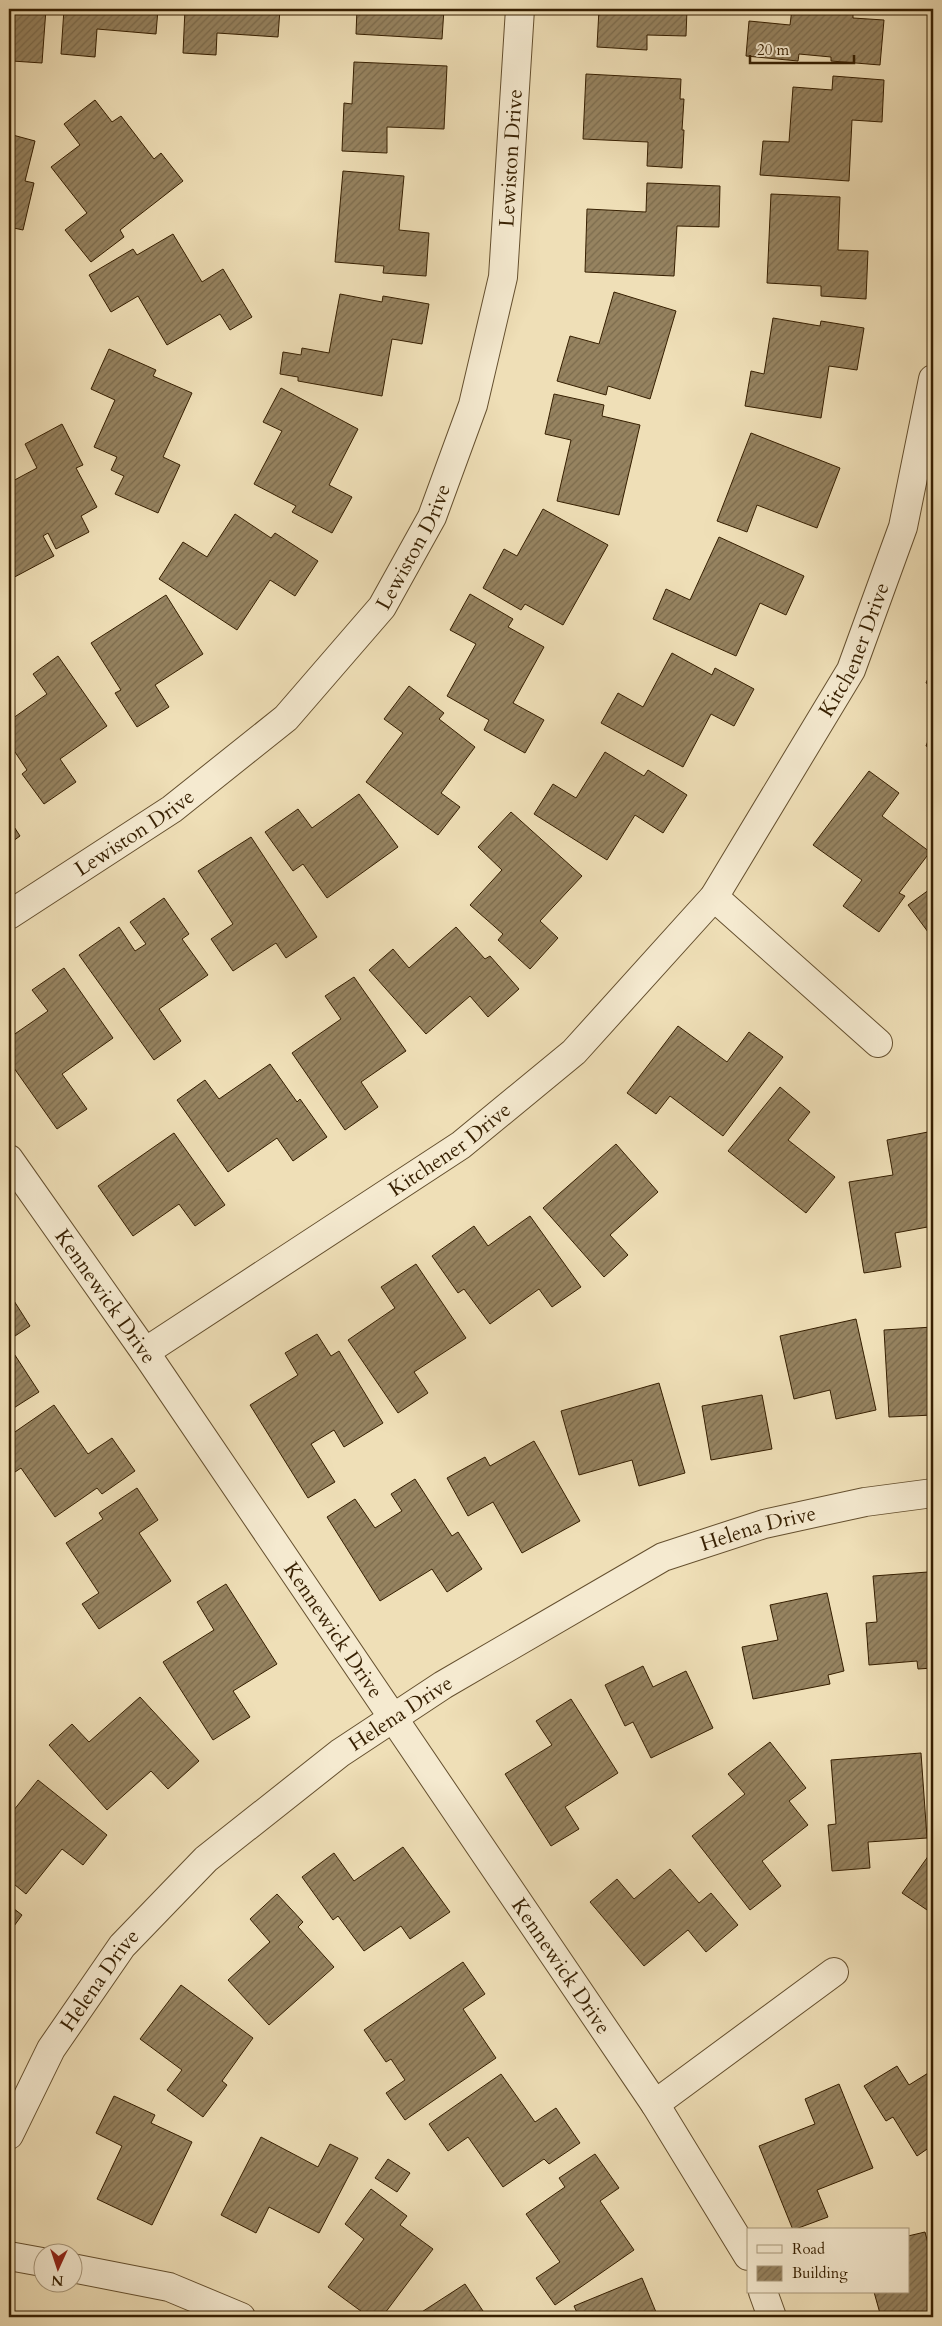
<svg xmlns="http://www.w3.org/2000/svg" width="942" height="2326" viewBox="0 0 942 2326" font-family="Cardo,serif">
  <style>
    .building { fill: url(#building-hatch); stroke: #361f01 }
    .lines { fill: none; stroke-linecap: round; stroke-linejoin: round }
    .minor-casing { stroke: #644f2e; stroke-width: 30 }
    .minor { stroke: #f5ead0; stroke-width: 28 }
    .labels { text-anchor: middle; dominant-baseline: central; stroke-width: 4; stroke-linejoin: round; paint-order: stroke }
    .street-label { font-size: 21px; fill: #361f01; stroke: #f5ead0 }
  </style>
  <defs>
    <pattern id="building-hatch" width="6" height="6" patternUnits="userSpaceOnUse" patternTransform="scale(1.25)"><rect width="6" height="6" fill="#968360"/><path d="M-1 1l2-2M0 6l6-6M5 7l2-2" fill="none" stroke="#7b6b4d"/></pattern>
  </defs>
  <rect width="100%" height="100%" fill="#efdfb7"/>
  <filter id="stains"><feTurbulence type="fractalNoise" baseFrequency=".004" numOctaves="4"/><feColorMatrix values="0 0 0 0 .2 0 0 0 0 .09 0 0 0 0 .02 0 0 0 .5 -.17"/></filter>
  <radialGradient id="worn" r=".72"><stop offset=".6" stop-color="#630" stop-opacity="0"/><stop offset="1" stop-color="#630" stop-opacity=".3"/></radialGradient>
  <g class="building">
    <path d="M9 9H46L42 63 12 61 14 34H9Z"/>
    <path d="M64 9H158L156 34 97 29 95 57 61 54Z"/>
    <path d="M185 9H280L278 37 217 33 216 55 183 53Z"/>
    <path d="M357 9H444L442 39 356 34Z"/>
    <path d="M599 9H687L686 36 647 35V50L597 47Z"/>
    <path d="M792 9H853V18L884 20 880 65 831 61V57L799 54 798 61 746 56 749 21 790 25Z"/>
    <path d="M354 62 447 66 444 129 387 127V153L342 151 344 103 352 104Z"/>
    <path d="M586 74 681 79 680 99H684L682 130H684L682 168 647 166 648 142 583 139Z"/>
    <path d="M833 76 884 80 882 122 852 120 849 181 760 175 763 141 789 142 793 87 832 90Z"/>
    <path d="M95 100 112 122 121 116 154 159 161 153 183 181 120 230 124 237 91 262 65 230 87 213 51 167 80 145 64 124Z"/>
    <path d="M9 134 35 141 25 181 34 183 23 230 9 227Z"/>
    <path d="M343 171 404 176 399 230 429 233 426 276 383 273 384 266 335 262Z"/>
    <path d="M647 183 720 186 719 227 677 226 674 276 585 272 587 209 646 212Z"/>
    <path d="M771 194 840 197 838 250 868 251 866 299 821 296V286L767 283Z"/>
    <path d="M173 234 202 282 223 269 252 317 230 330 220 314 167 345 138 296 111 312 89 275 133 249 137 255Z"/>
    <path d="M614 292 676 311 650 399 608 386 606 395 557 381 570 336 599 344Z"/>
    <path d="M340 294 382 302 383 296 429 304 422 344 392 339 382 396 298 381V377L280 374 283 352 301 355 302 348 329 353Z"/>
    <path d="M773 318 820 326 821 321 864 328 857 370 829 366 821 418 745 406 751 371 764 374Z"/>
    <path d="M109 349 156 370 153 376 192 393 163 457 180 465 158 513 115 494 124 476 111 470 117 457 94 447 115 400 91 389Z"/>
    <path d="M281 388 358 429 329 485 352 497 332 533 292 512 296 506 254 484 282 431 263 422Z"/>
    <path d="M554 394 604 405 602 416 640 425 619 515 557 501 571 440 545 434Z"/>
    <path d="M62 424 83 465 76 468 97 507 81 516 89 532 56 549 48 533 43 536 54 556 9 580V483L37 468 25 444Z"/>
    <path d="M751 433 840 468 817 528 757 505 747 532 717 521Z"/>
    <path d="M543 509 608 545 563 625 525 604 521 610 483 588 504 549 517 556Z"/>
    <path d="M235 514 271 538 275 533 318 561 295 596 270 580 237 630 159 579 183 542 207 557Z"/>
    <path d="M719 537 804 576 786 615 760 603 736 656 653 619 666 589 690 600Z"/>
    <path d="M470 594 513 619 508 627 544 647 513 703 544 720 525 753 484 730 489 720 447 696 476 644 450 630Z"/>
    <path d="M166 595 203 654 155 685 169 707 137 727 115 693 121 690 91 643Z"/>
    <path d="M672 653 712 675 715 668 754 689 734 726 711 714 683 767 601 723 618 693 643 707Z"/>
    <path d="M58 656 107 726 60 759 76 782 44 804 22 774 27 770 9 743V721L47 694 33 674Z"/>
    <path d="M933 667V686L926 683Z"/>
    <path d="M409 686 444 713 439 719 475 747 441 793 460 807 438 835 366 782 403 733 384 719Z"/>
    <path d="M933 728V749L926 746Z"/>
    <path d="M605 752 644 776 648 770 687 795 663 833 635 815 607 860 534 814 553 784 576 798Z"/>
    <path d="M869 771 899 793 882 816 930 852 899 893 905 896 879 932 843 906 862 880 813 845Z"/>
    <path d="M359 794 398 847 327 898 303 864 293 871 265 832 298 809 312 828Z"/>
    <path d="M511 812 582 876 540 921 558 938 530 969 498 940 503 934 470 905 502 870 478 847Z"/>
    <path d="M9 819 20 836 9 844Z"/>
    <path d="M251 837 317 937 286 958 276 943 233 971 211 939 233 924 198 871Z"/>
    <path d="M933 887V934L931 936 908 905Z"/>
    <path d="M164 898 189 934 182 939 208 975 159 1009 181 1041 154 1060 79 955 119 927 135 951 146 944 130 922Z"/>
    <path d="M456 927 485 959 490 956 519 989 488 1017 470 996 426 1034 369 970 393 949 409 968Z"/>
    <path d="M64 968 113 1038 62 1074 87 1109 57 1129 9 1061V1038L48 1011 32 990Z"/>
    <path d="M354 977 406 1051 361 1082 378 1107 345 1130 292 1053 341 1019 325 996Z"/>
    <path d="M678 1026 727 1062 749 1032 783 1057 723 1136 670 1096 656 1114 627 1093Z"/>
    <path d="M270 1064 297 1102 300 1099 327 1137 293 1161 277 1138 228 1172 177 1100 205 1080 219 1099Z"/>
    <path d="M780 1087 810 1112 788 1140 835 1177 806 1213 728 1151Z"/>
    <path d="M933 1131V1226L895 1233 901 1267 864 1273 849 1182 893 1175 887 1140Z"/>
    <path d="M174 1133 225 1205 195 1226 179 1204 133 1236 98 1186Z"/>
    <path d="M616 1144 658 1192 610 1235 628 1255 604 1277 543 1208Z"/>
    <path d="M530 1216 581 1287 552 1307 539 1289 490 1324 464 1289 458 1293 432 1256 474 1226 488 1246Z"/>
    <path d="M416 1264 466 1338 414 1372 428 1393 398 1413 348 1340 395 1308 381 1287Z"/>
    <path d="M9 1293 30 1326 9 1340Z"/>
    <path d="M856 1319 876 1410 836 1419 830 1390 794 1399 780 1336Z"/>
    <path d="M933 1327V1415L889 1417 884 1330Z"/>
    <path d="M317 1334 331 1356 339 1351 383 1423 344 1447 334 1430 311 1444 335 1482 308 1498 250 1405 298 1375 285 1353Z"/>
    <path d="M9 1346 39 1392 9 1411Z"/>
    <path d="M659 1383 685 1473 639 1486 632 1460 579 1475 561 1411Z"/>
    <path d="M762 1395 772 1449 711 1460 702 1406Z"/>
    <path d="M54 1405 88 1454 112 1438 135 1471 102 1494 97 1488 55 1517 21 1468 9 1476V1436Z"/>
    <path d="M534 1441 580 1521 522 1553 493 1502 468 1516 447 1478 485 1457 490 1466Z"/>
    <path d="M415 1479 452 1536 458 1532 482 1569 447 1592 432 1569 380 1601 327 1517 355 1499 375 1528 402 1511 391 1494Z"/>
    <path d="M137 1488 158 1520 139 1533 171 1581 99 1629 82 1604 99 1593 66 1543 103 1519 99 1513Z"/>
    <path d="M928 1572 933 1628V1668L918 1669 917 1661 869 1665 866 1623 877 1622 873 1576Z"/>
    <path d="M226 1584 277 1664 233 1691 250 1717 213 1740 163 1662 214 1630 197 1602Z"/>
    <path d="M827 1593 844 1671 828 1675 830 1684 753 1699 742 1647 778 1640 770 1605Z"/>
    <path d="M643 1666 653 1687 686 1671 713 1728 651 1758 633 1722 625 1726 605 1685Z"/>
    <path d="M140 1697 199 1761 168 1789 151 1771 107 1810 49 1745 72 1724 89 1742Z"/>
    <path d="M571 1699 618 1773 565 1807 579 1829 551 1846 505 1774 552 1745 536 1721Z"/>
    <path d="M770 1742 806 1788 789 1801 808 1825 762 1861 781 1886 750 1910 692 1836 745 1794 728 1774Z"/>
    <path d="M921 1753 927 1838 868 1842 870 1868 832 1871 828 1825 836 1824 831 1760Z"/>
    <path d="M38 1780 107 1835 83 1865 62 1849 26 1894 9 1880V1816Z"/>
    <path d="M403 1847 450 1912 410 1939 401 1926 364 1951 338 1916 333 1920 302 1877 334 1853 354 1881Z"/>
    <path d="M929 1855 933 1858V1914L902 1893Z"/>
    <path d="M670 1869 699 1903 711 1893 738 1925 706 1952 688 1930 644 1966 590 1902 617 1879 634 1899Z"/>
    <path d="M277 1894 303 1922 298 1927 334 1967 269 2025 228 1980 270 1942 250 1919Z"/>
    <path d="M9 1905 22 1915 9 1933Z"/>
    <path d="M463 1962 485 1994 463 2009 496 2058 405 2120 386 2093 405 2080 391 2059 386 2062 364 2030Z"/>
    <path d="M181 1985 253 2038 222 2081 227 2085 203 2117 167 2090 182 2070 140 2039Z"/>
    <path d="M897 2066 909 2085 933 2070V2145L917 2156 893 2117 886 2121 864 2086Z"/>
    <path d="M501 2074 535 2122 556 2108 580 2143 549 2164 544 2159 503 2187 468 2137 448 2151 429 2124Z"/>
    <path d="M839 2084 873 2168 817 2190 828 2217 793 2230 759 2146 815 2124 805 2099Z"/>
    <path d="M114 2096 155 2115 151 2123 192 2142 152 2225 97 2199 122 2146 96 2133Z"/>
    <path d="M261 2137 318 2167 330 2144 358 2158 319 2233 269 2207 256 2233 221 2215Z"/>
    <path d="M595 2154 619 2188 600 2201 634 2250 555 2305 536 2278 560 2262 526 2214 565 2187 559 2178Z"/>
    <path d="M388 2159 410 2173 397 2192 375 2178Z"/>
    <path d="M371 2189 407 2216 400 2225 433 2249 382 2317H369L328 2287 364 2239 345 2224Z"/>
    <path d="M925 2232 933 2262V2317H881L874 2292H908V2236Z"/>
    <path d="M642 2278 658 2317H579L574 2306Z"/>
    <path d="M465 2284 487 2317H414Z"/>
  </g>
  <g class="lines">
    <defs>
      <g id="minor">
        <path d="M714 897 878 1043"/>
        <path id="s1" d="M9 915 172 809 286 718 382 607 432 517 473 405 503 277 520 9"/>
        <path id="s2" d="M9 1159 145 1352 655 2104 748 2256"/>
        <path id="s3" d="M145 1352 461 1145 574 1052 714 897 851 670 903 527 933 379"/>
        <path d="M655 2104 834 1972"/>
        <path id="s4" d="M9 2135 51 2049 122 1946 206 1859 340 1753 443 1685 663 1557 764 1524 865 1502 933 1493"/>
        <path d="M9 2256 42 2262"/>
        <path d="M72 2268 169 2287 241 2317"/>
        <path d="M763 2292 772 2317"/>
      </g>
    </defs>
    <use href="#minor" class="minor-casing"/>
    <use href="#minor" class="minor"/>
  </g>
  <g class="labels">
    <g class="street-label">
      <text stroke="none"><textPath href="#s1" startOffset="960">Lewiston Drive</textPath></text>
      <text stroke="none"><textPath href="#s1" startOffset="555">Lewiston Drive</textPath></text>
      <text stroke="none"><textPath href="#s3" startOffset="1018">Kitchener Drive</textPath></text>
      <text stroke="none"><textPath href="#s1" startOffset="150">Lewiston Drive</textPath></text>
      <text stroke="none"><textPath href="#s3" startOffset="366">Kitchener Drive</textPath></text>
      <text stroke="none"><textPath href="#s2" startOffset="168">Kennewick Drive</textPath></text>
      <text stroke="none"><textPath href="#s4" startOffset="990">Helena Drive</textPath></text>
      <text stroke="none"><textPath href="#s2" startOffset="572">Kennewick Drive</textPath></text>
      <text stroke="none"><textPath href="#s4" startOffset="585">Helena Drive</textPath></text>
      <text stroke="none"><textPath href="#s2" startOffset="978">Kennewick Drive</textPath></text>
      <text stroke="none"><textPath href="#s4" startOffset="180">Helena Drive</textPath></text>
    </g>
  </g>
  <rect width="942" height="2326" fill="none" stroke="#efdfb7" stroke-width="30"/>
  <rect x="10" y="10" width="922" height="2306" fill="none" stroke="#361f01" stroke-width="2.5"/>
  <rect x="15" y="15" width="912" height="2296" fill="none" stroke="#361f01"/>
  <rect x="747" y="2228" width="162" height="65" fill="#f5ead0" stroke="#a9997d"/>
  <rect x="757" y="2245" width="25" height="8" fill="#f5ead0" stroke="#a9997d"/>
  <text x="792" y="2254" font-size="15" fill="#361f01">Road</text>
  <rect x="757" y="2266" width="25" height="15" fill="url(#building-hatch)" stroke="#a9997d"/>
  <text x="792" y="2278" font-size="15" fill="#361f01">Building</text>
  <g transform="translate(58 2268) rotate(183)"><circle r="24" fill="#f5ead0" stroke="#a9997d"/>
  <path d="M0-4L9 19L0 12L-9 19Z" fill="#8f2418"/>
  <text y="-8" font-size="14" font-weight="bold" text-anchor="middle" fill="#361f01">N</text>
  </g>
  <path d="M750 55v8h104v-8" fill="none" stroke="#361f01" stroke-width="2.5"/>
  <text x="757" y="55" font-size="15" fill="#361f01" stroke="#f5ead0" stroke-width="4" paint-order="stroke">20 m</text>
  <rect width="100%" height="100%" filter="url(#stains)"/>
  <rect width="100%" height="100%" fill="url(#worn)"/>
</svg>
